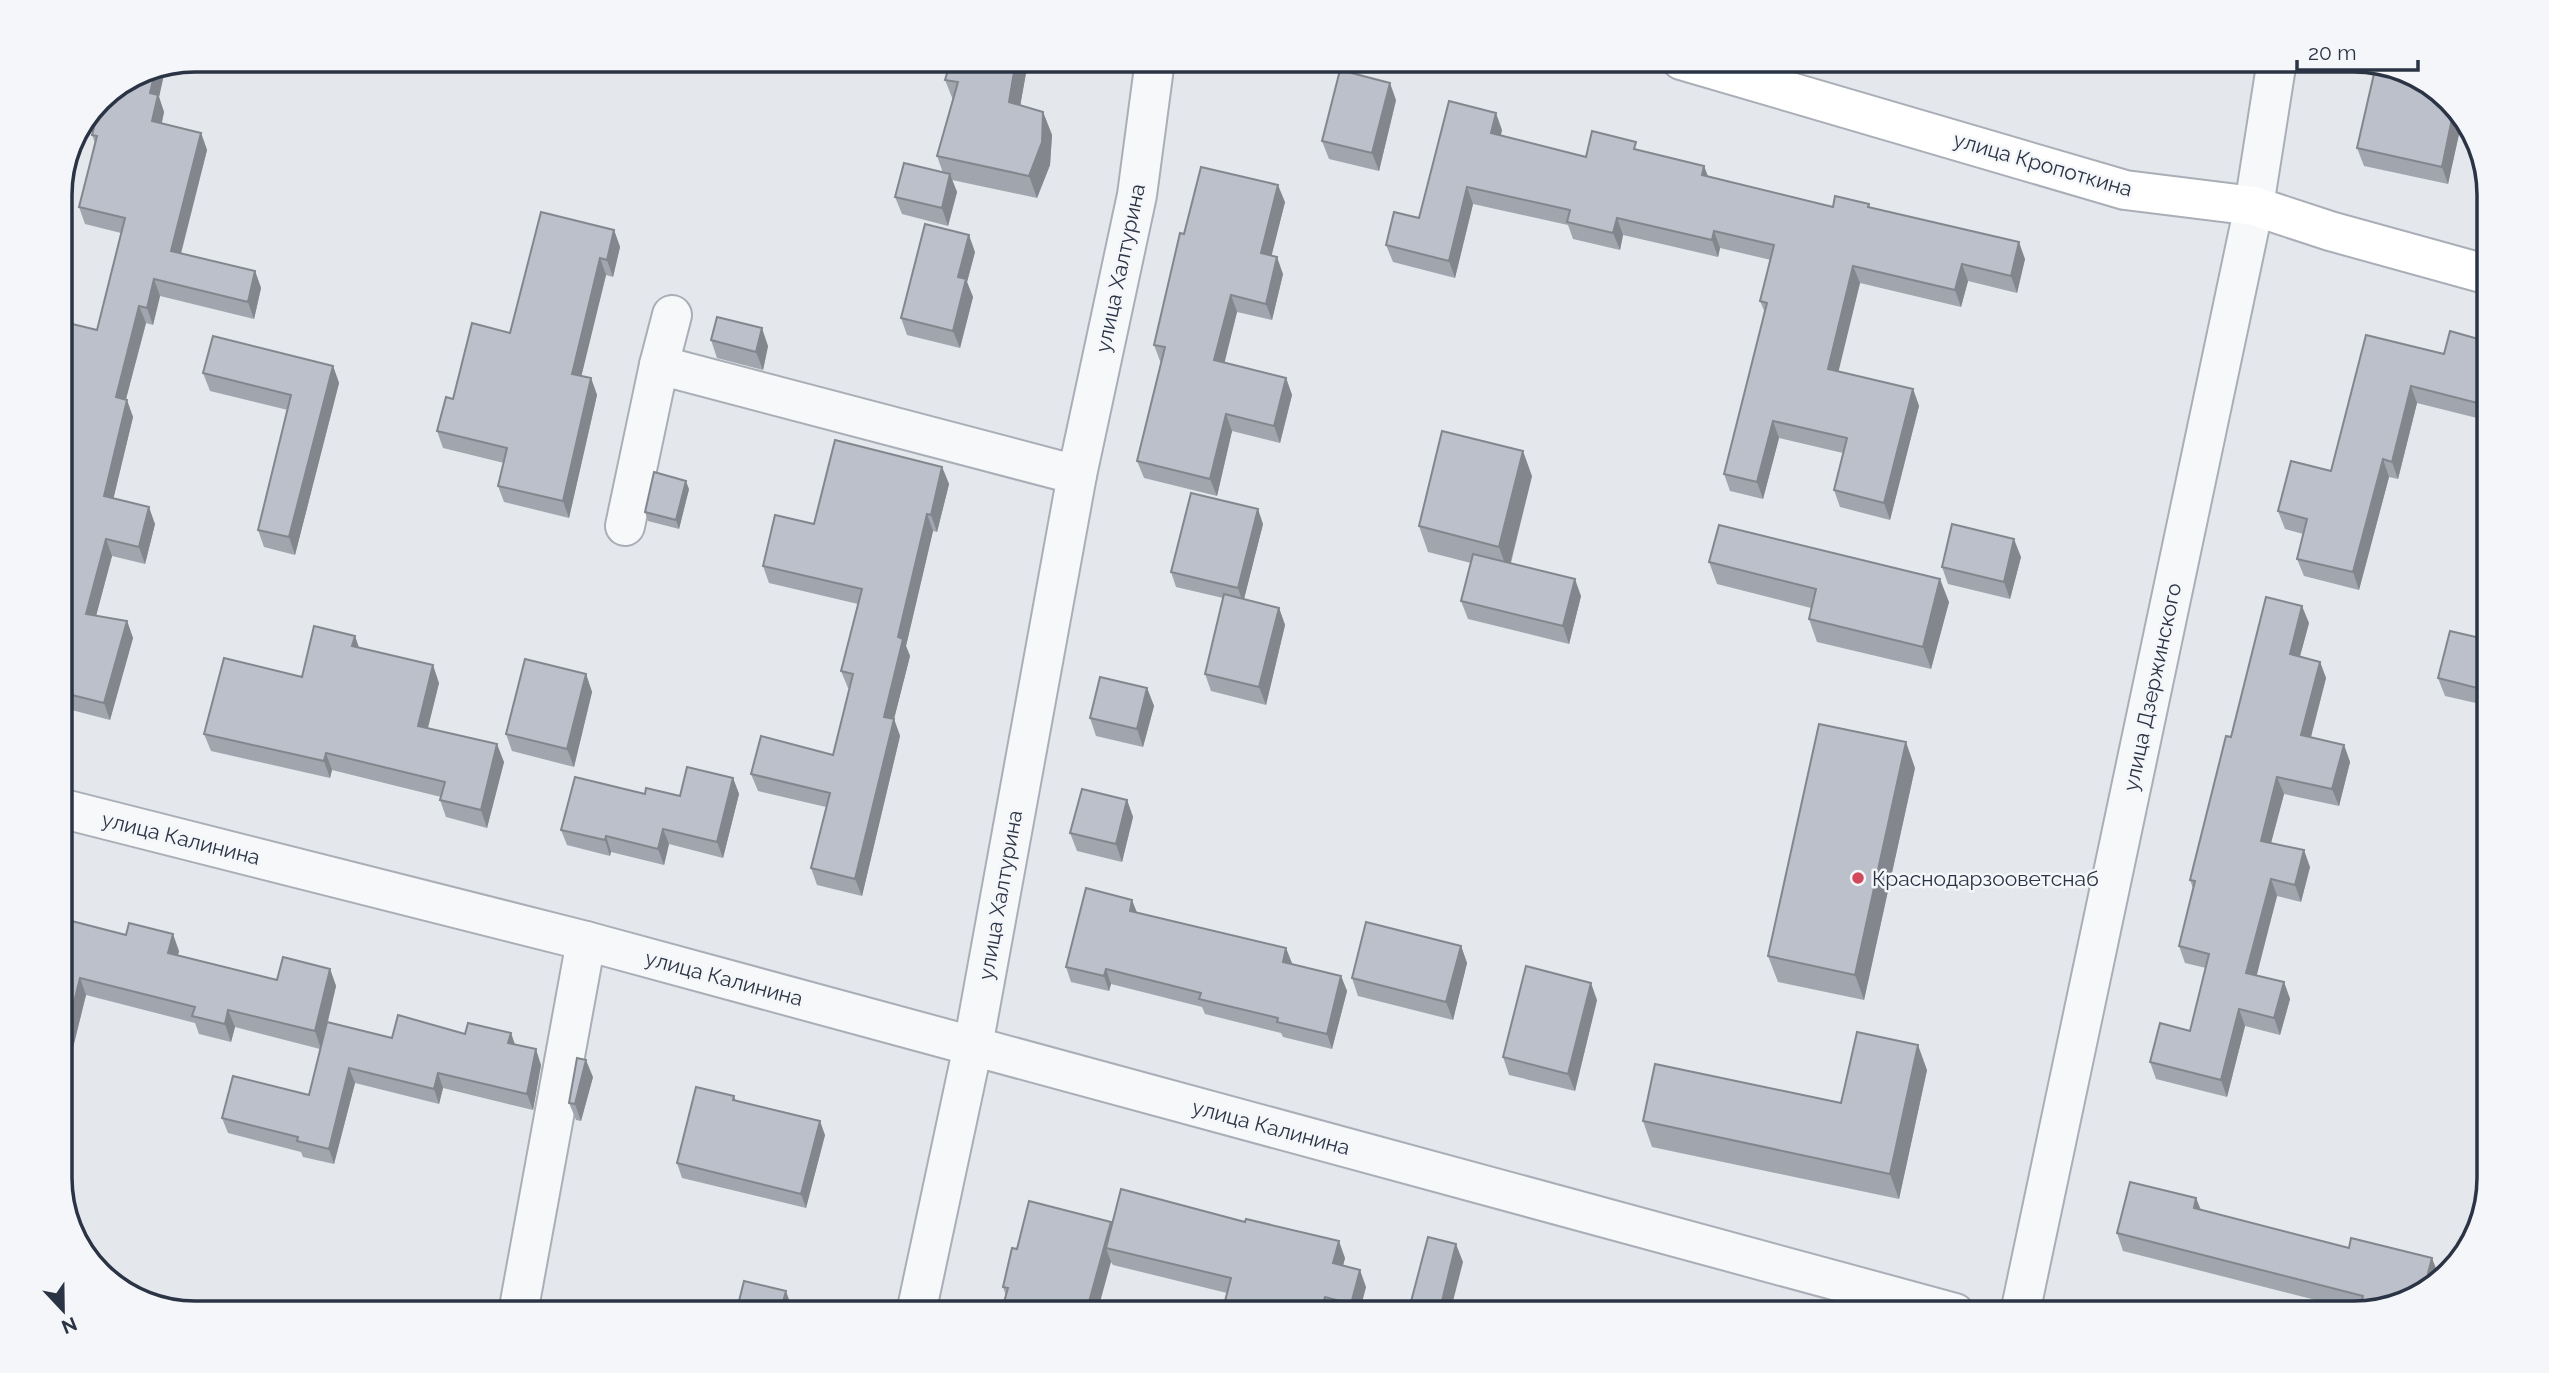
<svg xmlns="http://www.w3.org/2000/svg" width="2549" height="1373" viewBox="0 0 2549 1373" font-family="Raleway,sans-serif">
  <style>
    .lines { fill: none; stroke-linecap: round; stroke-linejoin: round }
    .street-casing { stroke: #a9aeb7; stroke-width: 42 }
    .secondary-casing { stroke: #a9aeb7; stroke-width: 42 }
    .street { stroke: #f7f8fa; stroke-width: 38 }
    .secondary { stroke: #fff; stroke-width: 38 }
    .wall { fill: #a1a5ae }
    .shaded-wall { fill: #83868d }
    .building { fill: #bbc0ca; stroke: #83868d; stroke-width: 2 }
    .poi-dot { fill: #d1495b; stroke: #f4f6f9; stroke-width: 2.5 }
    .labels { text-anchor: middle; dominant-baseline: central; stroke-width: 5; stroke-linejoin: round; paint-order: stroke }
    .street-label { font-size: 21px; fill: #2b3445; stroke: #f4f6f9 }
    .poi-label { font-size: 21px; fill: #2b3445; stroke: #f4f6f9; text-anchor: start }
    .rim { fill: none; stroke: #2b3445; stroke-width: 3.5 }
  </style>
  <rect width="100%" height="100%" fill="#e4e7ec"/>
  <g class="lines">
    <defs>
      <g id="street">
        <path d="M659 365 1077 475"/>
        <path d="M625 526 659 365 672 315"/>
        <path d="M60 808 586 941 1955 1313"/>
        <path d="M518 1313 586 941"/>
        <path d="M916 1313 973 1046 1077 475 1137 195 1155 60"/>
        <path d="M2020 1313 2254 206 2277 60"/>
      </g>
      <path id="secondary" d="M1681 60 2125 190 2254 206 2330 231 2489 275"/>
    </defs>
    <use href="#street" class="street-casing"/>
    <use href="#secondary" class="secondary-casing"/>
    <use href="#street" class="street"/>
    <use href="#secondary" class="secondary"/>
  </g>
  <g class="wall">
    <path d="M799 60H813L812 63Z"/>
    <path d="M951 60H1073L1069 70 1028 62 1020 105 1043 112 1052 135 1050 165 1037 198 952 180 957 192 948 226 902 214 895 197 943 173 937 156 953 100 945 80Z"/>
    <path d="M166 65 159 97 164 112 162 123 201 133 207 150 181 254 255 271 261 288 254 319 160 296 153 325 146 323 126 399 133 417 113 499 155 524 145 564 112 556 96 616 127 621 133 638 110 720 60 707V552L62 544 60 543V321L97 330 121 233 85 224 79 207 95 143 92 135 143 70Z"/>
    <path d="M2414 74 2463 116 2448 184 2364 166 2357 148Z"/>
    <path d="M1396 100 1379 171 1329 159 1322 141Z"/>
    <path d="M1502 130 1501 135 1586 157 1639 151 1704 166 1708 176 1833 207 1869 204 1870 207 2025 259 2017 293 1968 281 1961 307 1860 283 1838 371 1913 389 1919 406 1890 520 1840 507 1834 490 1843 453 1779 438 1763 499 1730 491 1724 474 1765 313 1760 301 1771 260 1720 248 1718 257 1623 235 1620 250 1573 239 1568 225 1473 204 1455 278 1393 262 1386 245 1419 218Z"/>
    <path d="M1285 202 1271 256 1283 274 1272 320 1237 312 1224 363 1286 378 1292 395 1280 443 1232 431 1217 496 1144 478 1137 461 1161 362 1160 361 1154 345 1184 234Z"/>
    <path d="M614 230 620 247 613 277 606 275 581 376 591 378 597 395 569 518 504 502 498 486 504 463 443 448 437 431 510 333Z"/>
    <path d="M975 252 967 282 973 297 960 348 907 335 901 318Z"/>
    <path d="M2366 335 2444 354 2489 342V421L2417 403 2398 479 2389 477 2359 590 2304 576 2297 559 2303 534 2285 529 2278 511 2331 471Z"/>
    <path d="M711 340 768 346 763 370 717 358Z"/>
    <path d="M333 366 339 383 295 555 264 547 258 530 288 410 210 391 203 373Z"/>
    <path d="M942 467 949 484 937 532 933 531 906 646 910 656 894 719 900 736 862 896 817 885 811 868 826 807 758 791 751 774 833 755 849 688H848L841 671 858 604 769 583 763 566 814 524Z"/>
    <path d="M1532 476 1511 563 1581 596 1569 644 1468 619 1461 601 1471 563 1428 552 1419 526Z"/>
    <path d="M689 489 679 529 648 521 645 512Z"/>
    <path d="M1263 524 1244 599 1279 608 1285 625 1266 705 1211 691 1205 674 1223 598 1176 587 1171 572Z"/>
    <path d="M2021 557 2010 599 1948 584 1942 567Z"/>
    <path d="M1709 562 1949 602 1931 669 1817 642 1809 619 1811 608 1717 584Z"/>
    <path d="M2309 623 2300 656 2320 662 2326 678 2311 737 2344 745 2350 762 2339 806 2284 794 2271 843 2310 867 2301 902 2277 896 2256 975 2284 982 2290 999 2280 1035 2245 1026 2227 1097 2156 1079 2150 1062 2190 1031 2206 968 2185 963 2179 946 2193 888 2190 880 2231 737Z"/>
    <path d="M355 636 359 648 439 683 428 728 504 762 487 828 446 817 440 800 441 797 332 770 330 778 211 751 204 734 302 677Z"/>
    <path d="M2489 640V706L2445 696 2438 678Z"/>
    <path d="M586 674 592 692 574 767 512 751 506 734Z"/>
    <path d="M1147 688 1154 706 1143 747 1096 736 1090 718Z"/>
    <path d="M1915 768 1864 1000 1778 982 1768 956Z"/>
    <path d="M733 778 739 794 723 858 669 844 664 865 611 852 610 856 567 845 561 830 645 794 680 796Z"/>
    <path d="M1127 800 1133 817 1122 862 1077 851 1070 833Z"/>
    <path d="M1137 913 1292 963 1291 964 1341 976 1347 991 1332 1049 1283 1037 1281 1033 1205 1014 1202 1007 1111 984 1109 991 1071 982 1066 967Z"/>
    <path d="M60 918 179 951 178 955 277 980 330 969 336 986 328 1022 392 1038 465 1034 511 1033 515 1044 541 1065 533 1110 443 1088 439 1104 355 1083 334 1164 303 1157 301 1152 228 1133 222 1118 309 1095 320 1049 235 1027 231 1042 199 1034 195 1023 86 995 61 1096H60Z"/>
    <path d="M1461 946 1467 963 1453 1020 1358 996 1352 978Z"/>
    <path d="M1597 1000 1575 1091 1509 1075 1503 1057Z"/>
    <path d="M1927 1070 1899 1199 1652 1147 1643 1121 1841 1103Z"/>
    <path d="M593 1077 581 1121 576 1120 569 1103Z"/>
    <path d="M734 1096 736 1101 825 1135 806 1208 682 1178 677 1163Z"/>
    <path d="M2196 1198 2201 1210 2438 1276 2422 1295 2359 1312V1311L2123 1251 2117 1233Z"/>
    <path d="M1112 1225 1345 1258 1343 1266 1366 1287 1359 1313H1227L1224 1305 1227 1293 1113 1265 1111 1262 1006 1296 1003 1287Z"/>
  </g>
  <g class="shaded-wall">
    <path d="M1016 60H1027L1028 62 1017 124 1009 102Z"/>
    <path d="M1065 60H1073L1069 70Z"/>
    <path d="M166 65 159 97 164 112 158 138 152 121 150 93 156 67Z"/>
    <path d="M1390 83 1396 100 1379 171 1372 153Z"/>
    <path d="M2454 109 2463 116 2448 184 2442 167Z"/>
    <path d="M1043 112 1052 135 1050 165 1037 198 1029 176Z"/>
    <path d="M1496 113 1502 130 1497 150 1491 133Z"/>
    <path d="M201 133 207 150 177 268 171 251Z"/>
    <path d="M1704 166 1710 183 1702 175Z"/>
    <path d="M950 174 957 192 948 226 942 208Z"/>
    <path d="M1278 185 1285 202 1268 270 1261 253Z"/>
    <path d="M1467 187 1473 204 1455 278 1449 261Z"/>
    <path d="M1617 218 1623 235 1620 250 1613 233Z"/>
    <path d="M614 230 620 247 613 277 607 260Z"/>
    <path d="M1714 231 1720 248 1718 257 1712 240Z"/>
    <path d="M969 235 975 252 967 282 973 297 960 348 953 331 958 277Z"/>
    <path d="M2019 242 2025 259 2017 293 2011 276Z"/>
    <path d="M1277 257 1283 274 1272 320 1266 304Z"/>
    <path d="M600 258 606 275 578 390 572 374Z"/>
    <path d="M1962 264 1968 281 1961 307 1955 290Z"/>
    <path d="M1853 266 1860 283 1835 386 1828 369Z"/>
    <path d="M255 271 261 288 254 319 248 302Z"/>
    <path d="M154 279 160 296 153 325 147 308Z"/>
    <path d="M1231 295 1237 312 1221 377 1214 360Z"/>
    <path d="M139 306 146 323 122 414 116 397Z"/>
    <path d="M762 328 768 346 763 370 756 352Z"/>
    <path d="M333 366 339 383 295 555 289 537Z"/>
    <path d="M591 378 597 395 569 518 563 501Z"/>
    <path d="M1286 378 1292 395 1280 443 1274 426Z"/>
    <path d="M2411 386 2417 403 2398 479 2392 462Z"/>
    <path d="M1913 389 1919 406 1890 520 1884 503Z"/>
    <path d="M127 400 133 417 110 513 104 496Z"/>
    <path d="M1226 414 1232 431 1217 496 1210 479Z"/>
    <path d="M1773 421 1779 438 1763 499 1757 482Z"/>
    <path d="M1523 451 1532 476 1508 572 1499 547Z"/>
    <path d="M2383 459 2389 477 2359 590 2353 572Z"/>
    <path d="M942 467 949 484 937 532 931 515Z"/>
    <path d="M686 481 689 489 679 529 676 520Z"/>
    <path d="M149 507 155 524 145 564 139 547Z"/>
    <path d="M1258 509 1263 524 1243 603 1238 588Z"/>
    <path d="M927 514 933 531 906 646 910 656 894 719 900 736 862 896 855 879 898 637Z"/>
    <path d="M106 539 112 556 92 631 86 614Z"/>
    <path d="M2014 539 2021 557 2010 599 2004 582Z"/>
    <path d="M1575 579 1581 596 1569 644 1563 626Z"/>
    <path d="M1940 579 1949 602 1931 669 1923 647Z"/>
    <path d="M2302 606 2309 623 2296 671 2290 654Z"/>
    <path d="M1279 608 1285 625 1266 705 1259 687Z"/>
    <path d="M127 621 133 638 110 720 104 703Z"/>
    <path d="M355 636 361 654 352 646Z"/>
    <path d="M2320 662 2326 678 2307 752 2301 735Z"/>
    <path d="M433 665 439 683 424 743 418 726Z"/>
    <path d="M586 674 592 692 574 767 567 749Z"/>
    <path d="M1147 688 1154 706 1143 747 1137 729Z"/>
    <path d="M1906 742 1915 768 1864 1000 1855 975Z"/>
    <path d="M497 744 504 762 487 828 481 810Z"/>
    <path d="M2344 745 2350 762 2339 806 2332 789Z"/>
    <path d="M326 753 332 770 330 778 324 761Z"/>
    <path d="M2277 777 2284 794 2267 858 2261 841Z"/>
    <path d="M733 778 739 794 723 858 717 842Z"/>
    <path d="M1127 800 1133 817 1122 862 1116 844Z"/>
    <path d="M663 829 669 844 664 865 658 849Z"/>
    <path d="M606 836 611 852 610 856 605 840Z"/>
    <path d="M2304 850 2310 867 2301 902 2295 885Z"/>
    <path d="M2271 879 2277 896 2253 990 2246 973Z"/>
    <path d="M1132 900 1138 915 1130 911Z"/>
    <path d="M173 934 179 951 174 970 168 953Z"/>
    <path d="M1461 946 1467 963 1453 1020 1446 1002Z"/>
    <path d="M1286 948 1292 963 1288 977 1283 962Z"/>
    <path d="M330 969 336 986 321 1049 315 1031Z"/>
    <path d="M1106 969 1111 984 1109 991 1104 976Z"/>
    <path d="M1341 976 1347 991 1332 1049 1327 1034Z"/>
    <path d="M80 978 86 995 61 1096 60 1093V1058Z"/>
    <path d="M2284 982 2290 999 2280 1035 2274 1018Z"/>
    <path d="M1591 983 1597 1000 1575 1091 1568 1074Z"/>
    <path d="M2239 1009 2245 1026 2227 1097 2221 1080Z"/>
    <path d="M228 1010 235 1027 231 1042 225 1024Z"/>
    <path d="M511 1033 516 1049 508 1043Z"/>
    <path d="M1918 1045 1927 1070 1899 1199 1890 1174Z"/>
    <path d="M536 1049 541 1065 533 1110 527 1094Z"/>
    <path d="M586 1060 593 1077 581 1121 575 1104Z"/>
    <path d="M349 1068 355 1083 334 1164 329 1149Z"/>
    <path d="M438 1073 443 1088 439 1104 434 1089Z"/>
    <path d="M820 1121 825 1135 806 1208 801 1194Z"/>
    <path d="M2196 1198 2203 1216 2194 1208Z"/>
    <path d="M1111 1222 1117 1239 1106 1248 1111 1262 1097 1313H1086Z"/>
    <path d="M1339 1241 1345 1258 1339 1280 1333 1263Z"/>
    <path d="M1456 1244 1463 1262 1450 1313H1439Z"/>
    <path d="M2432 1258 2439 1276 2428 1273Z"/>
    <path d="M1360 1270 1366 1287 1359 1313H1354L1351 1304Z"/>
    <path d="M786 1291 792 1308 791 1313H780Z"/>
    <path d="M1325 1297 1331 1313H1320Z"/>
  </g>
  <g class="building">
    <path d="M951 60H1016L1009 102 1043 112 1042 142 1029 176 937 156 958 82 945 80Z"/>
    <path d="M2376 65 2414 74 2454 109 2442 167 2357 148Z"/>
    <path d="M156 67 150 93 158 95 152 121 201 133 171 251 255 271 248 302 154 279 147 308 139 306 116 397 127 400 104 496 149 507 139 547 106 539 86 614 127 621 104 703 60 692V552L66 529 60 528V321L97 330 125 218 79 207 97 136 92 135 102 97 143 70Z"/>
    <path d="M1340 70 1390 83 1372 153 1322 141Z"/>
    <path d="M1449 101 1496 113 1491 133 1586 157 1592 131 1636 142 1634 149 1704 166 1702 175 1833 207 1835 196 1869 204 1868 207 2019 242 2011 276 1962 264 1955 290 1853 266 1828 369 1913 389 1884 503 1834 490 1847 438 1773 421 1757 482 1724 474 1767 303 1760 301 1774 245 1714 231 1712 240 1617 218 1613 233 1567 222 1570 210 1467 187 1449 261 1386 245 1394 212 1419 218Z"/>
    <path d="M904 163 950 174 942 208 895 197Z"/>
    <path d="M1201 167 1278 185 1261 253 1277 257 1266 304 1231 295 1214 360 1286 378 1274 426 1226 414 1210 479 1137 461 1165 347 1154 345 1180 233 1184 234Z"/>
    <path d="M541 212 614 230 607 260 600 258 572 374 591 378 563 501 498 486 507 448 437 431 446 397 453 399 472 323 510 333Z"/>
    <path d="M925 224 969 235 958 277 966 279 953 331 901 318Z"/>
    <path d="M717 317 762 328 756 352 711 340Z"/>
    <path d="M2450 331 2489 342V406L2411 386 2392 462 2383 459 2353 572 2297 559 2307 519 2278 511 2291 461 2331 471 2366 335 2444 354Z"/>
    <path d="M213 336 333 366 289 537 258 530 291 395 203 373Z"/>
    <path d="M1442 431 1523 451 1499 547 1419 526Z"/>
    <path d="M835 440 942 467 931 515 927 514 898 637 903 639 884 717 894 719 855 879 811 868 830 793 751 774 761 736 833 755 853 674 841 671 862 589 763 566 775 515 814 524Z"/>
    <path d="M654 472 686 481 676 520 645 512Z"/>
    <path d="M1191 493 1258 509 1238 588 1171 572Z"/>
    <path d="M1952 524 2014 539 2004 582 1942 567Z"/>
    <path d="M1719 525 1940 579 1923 647 1809 619 1816 589 1709 562Z"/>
    <path d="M1473 554 1575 579 1563 626 1461 601Z"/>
    <path d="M1224 594 1279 608 1259 687 1205 674Z"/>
    <path d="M2266 597 2302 606 2290 654 2320 662 2301 735 2344 745 2332 789 2277 777 2261 841 2304 850 2295 885 2271 879 2246 973 2284 982 2274 1018 2239 1009 2221 1080 2150 1062 2160 1023 2190 1031 2209 954 2179 946 2195 881 2190 880 2226 736 2231 737Z"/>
    <path d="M314 626 355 636 352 646 433 665 418 726 497 744 481 810 440 800 445 782 326 753 324 761 204 734 224 658 302 677Z"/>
    <path d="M2450 631 2489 640V691L2438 678Z"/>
    <path d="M525 659 586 674 567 749 506 734Z"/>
    <path d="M1100 677 1147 688 1137 729 1090 718Z"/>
    <path d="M1819 724 1906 742 1855 975 1768 956Z"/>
    <path d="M687 767 733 778 717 842 663 829 658 849 606 836 605 840 561 830 575 777 645 794 646 788 680 796Z"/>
    <path d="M1082 789 1127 800 1116 844 1070 833Z"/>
    <path d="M1086 888 1132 900 1130 911 1286 948 1283 962 1341 976 1327 1034 1277 1022 1278 1018 1199 999 1201 993 1106 969 1104 976 1066 967Z"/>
    <path d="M60 918 126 935 129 923 173 934 168 953 277 980 283 957 330 969 315 1031 228 1010 225 1024 192 1016 195 1007 80 978 60 1058Z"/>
    <path d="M1366 922 1461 946 1446 1002 1352 978Z"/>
    <path d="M1526 966 1591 983 1568 1074 1503 1057Z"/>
    <path d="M398 1015 465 1034 468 1023 511 1033 508 1043 536 1049 527 1094 438 1073 434 1089 349 1068 329 1149 297 1141 298 1137 222 1118 233 1076 309 1095 327 1022 392 1038Z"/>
    <path d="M1857 1032 1918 1045 1890 1174 1643 1121 1655 1064 1841 1103Z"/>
    <path d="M577 1058 586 1060 575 1104 569 1103Z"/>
    <path d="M696 1087 734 1096 733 1100 820 1121 801 1194 677 1163Z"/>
    <path d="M2130 1182 2196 1198 2194 1208 2349 1248 2351 1238 2432 1258 2428 1273 2440 1276 2422 1295 2361 1312 2359 1311 2363 1296 2117 1233Z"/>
    <path d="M1121 1189 1245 1222 1246 1219 1339 1241 1333 1263 1360 1270 1351 1304 1325 1297 1320 1313H1260L1224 1305 1231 1278 1106 1248Z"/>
    <path d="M1029 1201 1111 1222 1086 1313H1001L1008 1288 1003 1287 1012 1248 1017 1249Z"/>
    <path d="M1428 1237 1456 1244 1439 1313H1408Z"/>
    <path d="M744 1281 786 1291 780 1313H736Z"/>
  </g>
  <circle class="poi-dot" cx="1858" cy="878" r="7"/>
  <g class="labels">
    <g class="street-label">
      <text transform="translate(2043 164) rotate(16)">улица Кропоткина</text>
      <text transform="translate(1120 268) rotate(-78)">улица Халтурина</text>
      <text transform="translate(2152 687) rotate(-78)">улица Дзержинского</text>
      <text transform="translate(181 838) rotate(14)">улица Калинина</text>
      <text transform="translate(1000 895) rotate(-80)">улица Халтурина</text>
      <text transform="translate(724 978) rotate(15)">улица Калинина</text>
      <text transform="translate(1271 1127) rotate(15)">улица Калинина</text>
    </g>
    <g class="poi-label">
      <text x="1872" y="878">Краснодарзооветснаб</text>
    </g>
  </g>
  <path d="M0 0H2549V1373H0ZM195 72H2354A123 123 0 0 1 2477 195V1178A123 123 0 0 1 2354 1301H195A123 123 0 0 1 72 1178V195A123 123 0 0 1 195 72Z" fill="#f4f6f9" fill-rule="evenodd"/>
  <path class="rim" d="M195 72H2354A123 123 0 0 1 2477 195V1178A123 123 0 0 1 2354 1301H195A123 123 0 0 1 72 1178V195A123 123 0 0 1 195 72Z"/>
  <g transform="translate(63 1310) rotate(158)" stroke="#f4f6f9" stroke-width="5" paint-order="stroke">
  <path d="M0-5L12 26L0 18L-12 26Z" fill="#2b3445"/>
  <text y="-10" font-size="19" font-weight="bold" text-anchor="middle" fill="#2b3445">N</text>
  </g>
  <path d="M2297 60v10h121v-10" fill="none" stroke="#2b3445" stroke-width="3.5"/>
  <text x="2308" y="60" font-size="21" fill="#2b3445" stroke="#f4f6f9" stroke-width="5" paint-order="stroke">20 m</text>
</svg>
